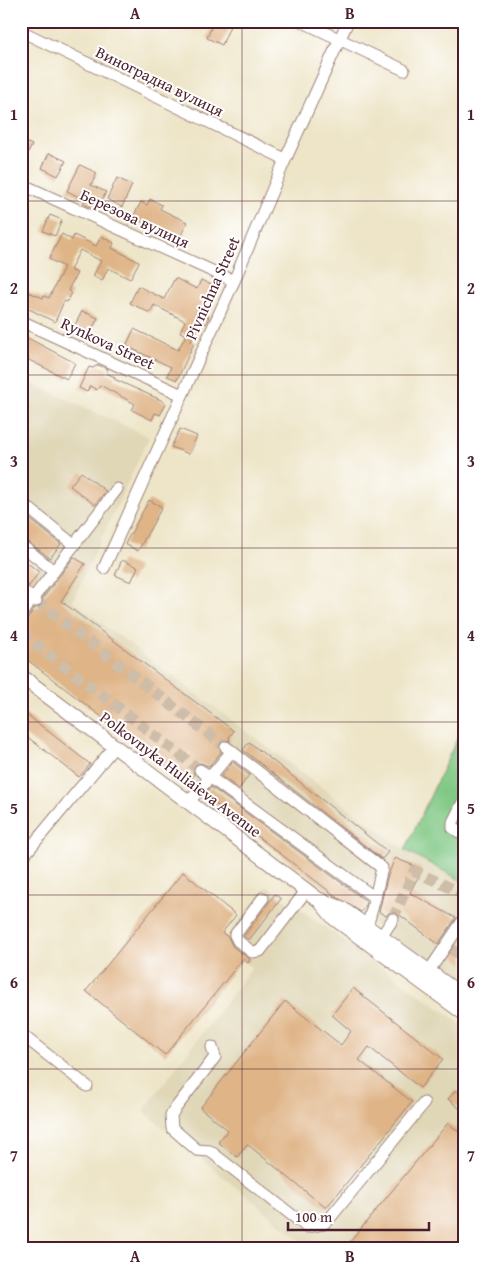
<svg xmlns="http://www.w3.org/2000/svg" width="485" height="1270" viewBox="0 0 485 1270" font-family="'Gentium Book Plus',serif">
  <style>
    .built { fill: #e0d7b7 }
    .green { fill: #7fc783; stroke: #647357 }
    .building { fill: #dfb486 }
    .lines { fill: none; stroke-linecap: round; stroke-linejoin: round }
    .minor-tunnel { stroke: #cdbda9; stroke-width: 11; stroke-dasharray: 11 5.5; stroke-linecap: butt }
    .minor-casing { stroke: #9c827a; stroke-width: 13 }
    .major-casing { stroke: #9c827a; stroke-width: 16 }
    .minor { stroke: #fff; stroke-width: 11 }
    .major { stroke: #fff; stroke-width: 14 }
    .grid { fill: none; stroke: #4a1f2b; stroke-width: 1; stroke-opacity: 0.55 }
    .labels { text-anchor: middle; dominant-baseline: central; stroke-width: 4; stroke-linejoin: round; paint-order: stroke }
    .street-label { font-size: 16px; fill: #4a1f2b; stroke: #fff }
    .neatline { fill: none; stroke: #4a1f2b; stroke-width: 2 }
    .grid-label { font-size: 16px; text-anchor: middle; font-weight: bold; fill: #4a1f2b }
  </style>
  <rect width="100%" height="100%" fill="#fff"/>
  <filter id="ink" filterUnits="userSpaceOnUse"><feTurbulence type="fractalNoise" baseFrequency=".02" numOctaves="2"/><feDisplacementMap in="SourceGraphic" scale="10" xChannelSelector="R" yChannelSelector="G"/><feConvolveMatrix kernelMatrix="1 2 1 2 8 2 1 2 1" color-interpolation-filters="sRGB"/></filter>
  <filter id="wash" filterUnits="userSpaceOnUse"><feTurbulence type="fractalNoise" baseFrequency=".0096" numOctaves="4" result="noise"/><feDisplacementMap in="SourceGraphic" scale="20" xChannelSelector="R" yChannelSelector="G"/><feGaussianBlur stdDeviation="1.12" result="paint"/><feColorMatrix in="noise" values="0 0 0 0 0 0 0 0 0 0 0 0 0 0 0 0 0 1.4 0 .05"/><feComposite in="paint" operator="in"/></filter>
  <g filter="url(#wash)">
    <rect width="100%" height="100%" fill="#eee5c8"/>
    <g class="built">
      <path d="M21 378 149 437 72 601 405 850 464 882V989L373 924 21 655Z"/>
      <path d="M267 886 464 1026V1249H311L143 1111 252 968 221 944Z"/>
    </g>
    <path class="green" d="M464 724V882L405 850Z"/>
    <g id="blocks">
      <g class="building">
        <path d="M214 21H232L222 45 207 38Z"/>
        <path d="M21 140 32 145 21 167Z"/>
        <path d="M49 153 66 161 58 176 42 168Z"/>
        <path d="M80 165 97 173 91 185 106 192 97 210 83 204 85 200 67 191Z"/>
        <path d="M117 178 132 185 122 207 107 199Z"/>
        <path d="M21 196 30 201 21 219Z"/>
        <path d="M150 199 162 205 160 209 187 222 179 240 133 217 141 202 147 205Z"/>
        <path d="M50 215 62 220 55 236 43 231Z"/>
        <path d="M62 234 72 240 74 235 96 246 101 236 114 243 112 248 139 262 130 279 108 268 102 281 93 276 101 261 80 250 70 270 77 273 68 290 72 293 67 302 64 301 55 322 21 305V289L43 298 44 296 49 298 64 267 49 259Z"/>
        <path d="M175 278 197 289 201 280 214 286 204 306 207 308 203 314 209 317 206 324 201 321 191 341 194 343 177 380 167 376 171 367 126 346 134 329 178 350 186 335 180 332 185 321 154 305 150 313 130 303 138 286 164 299Z"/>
        <path d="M82 311 98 318 90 333 75 325Z"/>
        <path d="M26 337 75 363 67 379 21 356V347Z"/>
        <path d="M98 365 108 369 106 373 115 377 114 379 161 400 166 404 160 415 155 413 152 420 132 410 135 404 100 385 97 390 90 386 87 392 79 388 89 367 93 368Z"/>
        <path d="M180 429 197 436 189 454 171 447Z"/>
        <path d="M81 472 106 491 95 505 70 486Z"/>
        <path d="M149 500 162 507 138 551 125 544Z"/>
        <path d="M21 512 61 544 50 558 21 537Z"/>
        <path d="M74 557 85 564 61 601 234 731 229 737 230 741 224 740 220 743 221 752 210 765 208 766 200 763 194 765 193 770 194 775 188 783 21 655V621L27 619 35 608 42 606 43 598Z"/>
        <path d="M21 558 39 572 29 586 21 582Z"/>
        <path d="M122 560 138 567 131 582 115 575Z"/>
        <path d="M21 710 90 764 79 777 21 732Z"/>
        <path d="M249 742 388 852 382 859 243 750Z"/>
        <path d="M233 762 249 775 239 789 221 776Z"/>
        <path d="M211 787 366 901 365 907 361 912 338 898 204 795Z"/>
        <path d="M395 858 422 869 410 893 456 918 438 944 397 913 390 912 386 916 379 912 387 878Z"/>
        <path d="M183 872 236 915 222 933 228 937 233 947 250 959 248 963 243 959 165 1055 86 991Z"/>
        <path d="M275 894 281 899 249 940 244 936Z"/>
        <path d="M455 946 464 951V964L450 953Z"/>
        <path d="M353 988 443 1059 420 1088 369 1047 359 1060 412 1102 326 1208 247 1144 237 1157 218 1142 228 1130 200 1108 285 1001 341 1045 351 1031 332 1015Z"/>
        <path d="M456 1090 464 1097V1112L448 1099Z"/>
        <path d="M448 1123 464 1136V1249H344Z"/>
      </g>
    </g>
  </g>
  <g filter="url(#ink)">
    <use href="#blocks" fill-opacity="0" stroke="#9c827a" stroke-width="1"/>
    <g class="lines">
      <g class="minor-tunnel">
        <path d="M36 601 226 747"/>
        <path d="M21 633 200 770"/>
        <path d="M393 919 414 871 464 894"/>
        <path d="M450 948 464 957"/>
      </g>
      <defs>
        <g id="minor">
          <path d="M301 21 404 70"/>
          <path d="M21 31 285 159"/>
          <path d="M21 184 234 281"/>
          <path d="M21 321 182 395"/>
          <path d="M21 502 74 545"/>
          <path d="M21 545 54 571"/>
          <path d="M104 568 234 281 282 167 348 21"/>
          <path d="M21 589 36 601"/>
          <path d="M21 614 117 489"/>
          <path d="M226 747 382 868 375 898"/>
          <path d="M200 770 375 898 367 927"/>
          <path d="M464 800 453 822V828L464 835"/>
          <path d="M189 802 232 751"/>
          <path d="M21 859 115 746"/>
          <path d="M263 898 235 935 238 941 252 952 260 951 306 891"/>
          <path d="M381 937 393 919"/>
          <path d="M429 971 464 919"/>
          <path d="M21 1034 87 1086"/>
          <path d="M212 1047 215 1057 175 1109 171 1115 172 1128 197 1150 210 1151 307 1227 323 1224 330 1218 424 1103"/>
        </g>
        <g id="major">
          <path d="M21 676 319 900 334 918 464 1013"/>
          <path d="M320 900 341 908 464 997"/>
        </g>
      </defs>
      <use href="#minor" class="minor-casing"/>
      <use href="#major" class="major-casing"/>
      <use href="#minor" class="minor"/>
      <use href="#major" class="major"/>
    </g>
  </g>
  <path class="grid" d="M242 21V1249M21 201H464M21 375H464M21 548H464M21 722H464M21 895H464M21 1069H464"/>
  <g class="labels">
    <g class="street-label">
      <text transform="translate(160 81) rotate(26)">Виноградна вулиця</text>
      <text transform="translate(135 218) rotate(25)">Березова вулиця</text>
      <text transform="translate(212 288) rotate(-66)">Pivnichna Street</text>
      <text transform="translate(108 343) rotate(25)">Rynkova Street</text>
      <text transform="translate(181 774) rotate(37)">Polkovnyka Huliaieva Avenue</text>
    </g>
  </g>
  <rect width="485" height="1270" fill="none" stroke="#fff" stroke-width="55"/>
  <path d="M288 1222v8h141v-8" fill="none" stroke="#4a1f2b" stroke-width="2.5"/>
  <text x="295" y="1222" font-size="15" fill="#4a1f2b" stroke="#ffffff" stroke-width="4" paint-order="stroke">100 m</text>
  <rect x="28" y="28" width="430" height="1214" class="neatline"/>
  <g class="grid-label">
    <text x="135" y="19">A</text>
    <text x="350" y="19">B</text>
    <text x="14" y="120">1</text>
    <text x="471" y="120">1</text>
    <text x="14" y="294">2</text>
    <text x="471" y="294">2</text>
    <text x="14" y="467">3</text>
    <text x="471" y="467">3</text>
    <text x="14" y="641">4</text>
    <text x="471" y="641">4</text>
    <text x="14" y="814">5</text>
    <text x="471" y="814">5</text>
    <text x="14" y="988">6</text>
    <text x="471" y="988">6</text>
    <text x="14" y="1161">7</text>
    <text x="471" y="1161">7</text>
    <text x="135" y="1262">A</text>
    <text x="350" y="1262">B</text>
  </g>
</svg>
